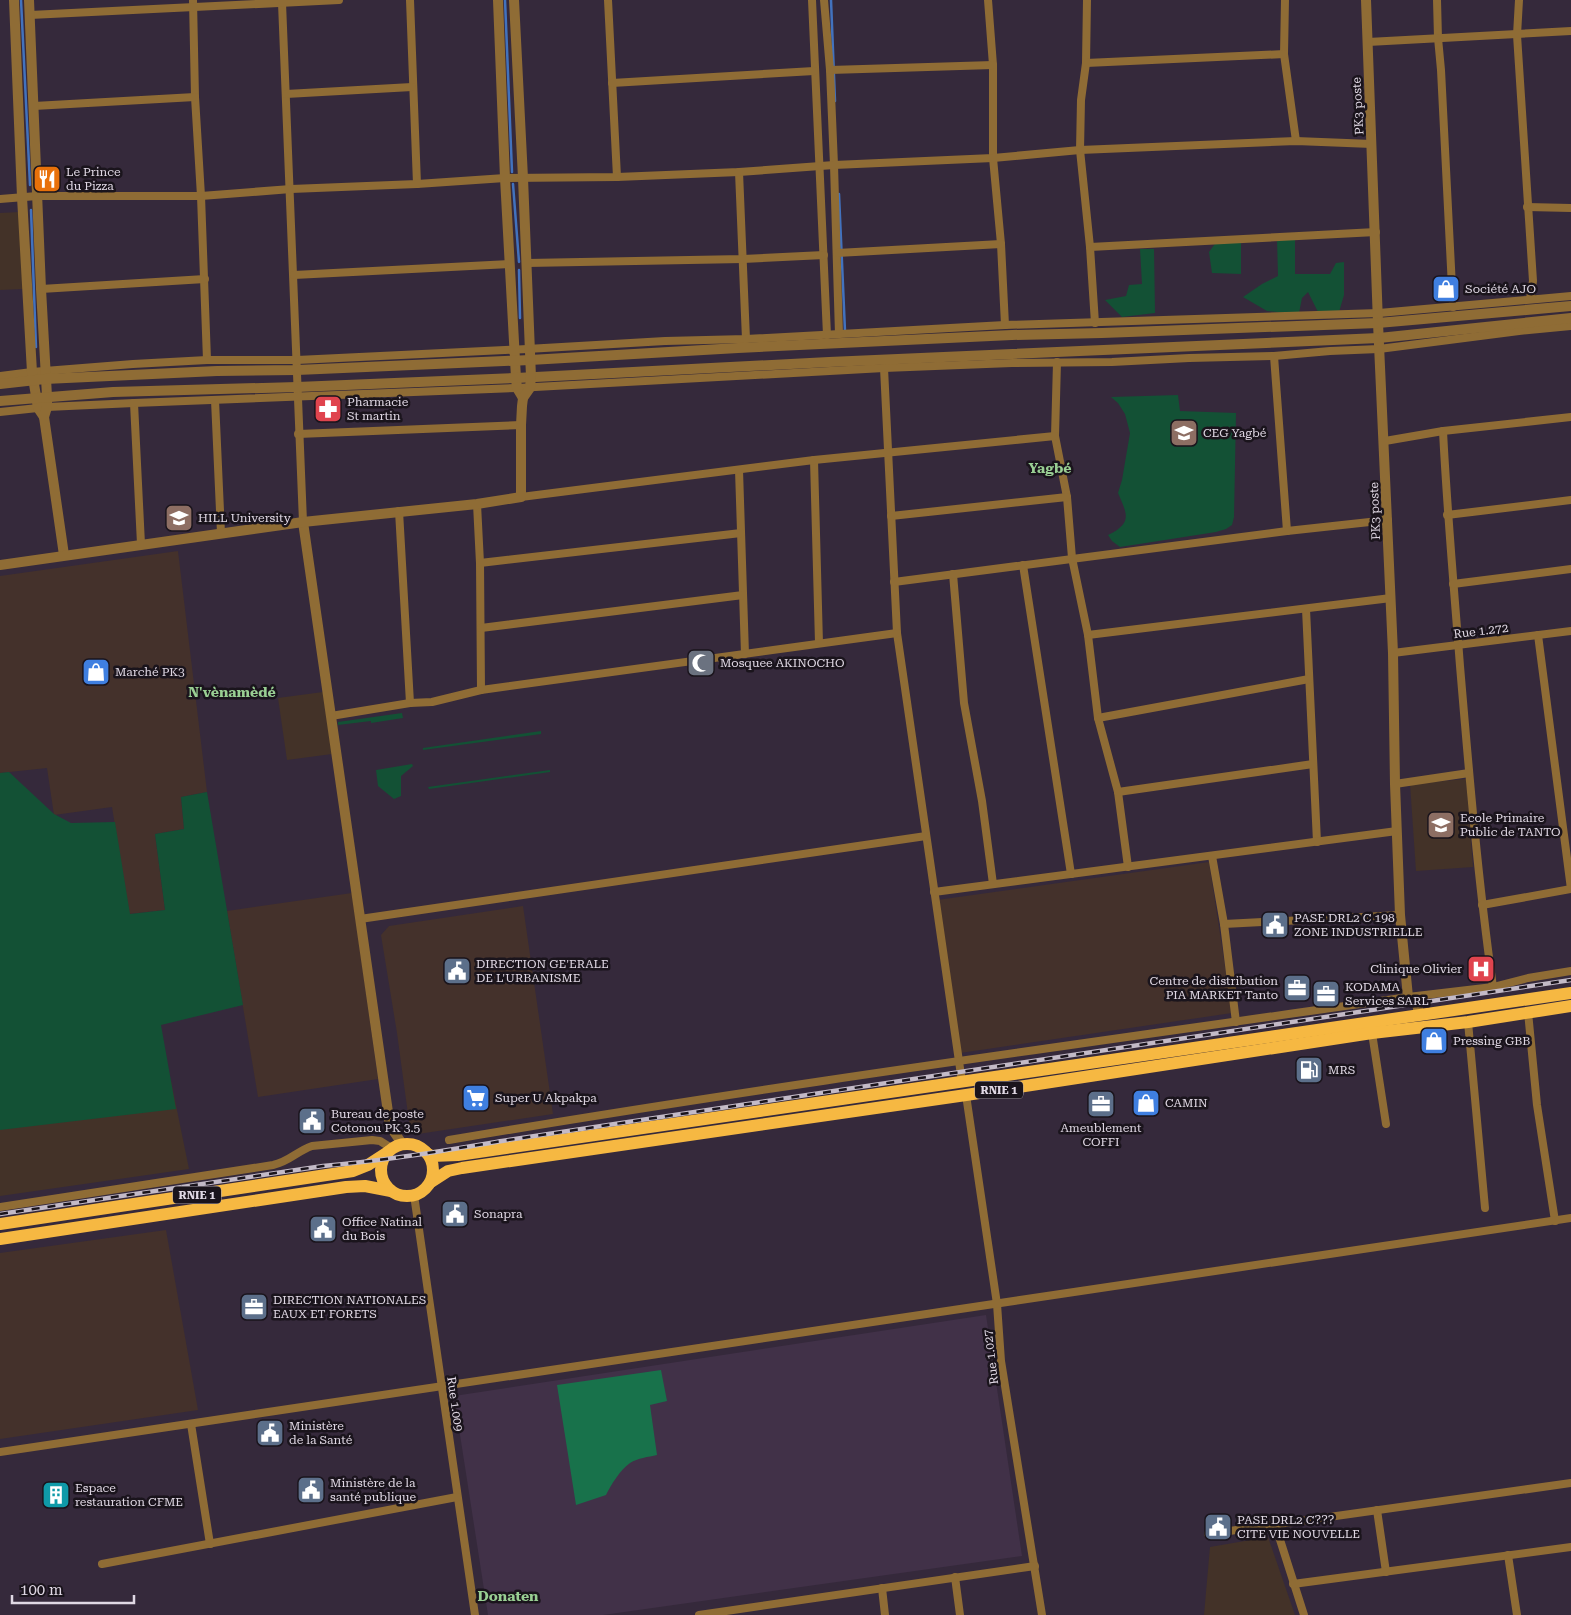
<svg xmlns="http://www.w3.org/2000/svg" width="1571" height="1615" viewBox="0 0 1571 1615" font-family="'Roboto Serif',serif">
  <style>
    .commercial { fill: #44312b }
    .built { fill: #413148 }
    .education { fill: #433228 }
    .green { fill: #135135 }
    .forest { fill: #18724b }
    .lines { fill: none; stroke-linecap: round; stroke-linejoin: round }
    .stream { stroke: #4272be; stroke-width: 2.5 }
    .minor { stroke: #8f6c35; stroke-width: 8 }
    .tertiary { stroke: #8f6c35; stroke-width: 10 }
    .trunk { stroke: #f6b842; stroke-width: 12 }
    .rail-casing { stroke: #c3bac7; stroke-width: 4.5 }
    .rail { stroke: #1a141c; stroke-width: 2.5; stroke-dasharray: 8; stroke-linecap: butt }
    .labels { text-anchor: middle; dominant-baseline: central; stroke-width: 5; stroke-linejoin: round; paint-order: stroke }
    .shield { fill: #1a141c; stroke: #a59da8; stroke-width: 1 }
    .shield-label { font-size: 11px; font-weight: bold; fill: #e0d8e4 }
    .street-label { font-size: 12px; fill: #e0d8e4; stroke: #1a141c }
    .poi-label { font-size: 12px; fill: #e0d8e4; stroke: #1a141c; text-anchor: start }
    .neighbourhood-label { font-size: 14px; font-weight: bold; fill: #99cf93; stroke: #1a141c }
  </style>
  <rect width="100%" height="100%" fill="#35293b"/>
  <g class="commercial">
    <path d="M178 551 207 792 181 797 184 829 155 834 165 910 129 914 112 807 54 815 47 768 0 773V576Z"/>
    <path d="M1209 862 1232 1013 960 1053 937 900Z"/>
    <path d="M352 893 378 1079 258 1097 227 911Z"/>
    <path d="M523 906 553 1114 418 1134 410 1129 397 1033 381 935 389 926Z"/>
    <path d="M166 1230 198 1410 0 1439V1253Z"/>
  </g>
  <path class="built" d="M986 1315 1022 1556 603 1615H488L454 1396Z"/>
  <g class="education">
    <path d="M20 212 23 289 0 290V213Z"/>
    <path d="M323 692 332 754 287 760 278 698Z"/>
    <path d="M1466 779 1473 867 1416 871 1410 784Z"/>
    <path d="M171 1081 189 1169 0 1196V1107Z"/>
    <path d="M1268 1537 1295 1615H1204L1210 1547Z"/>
  </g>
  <g class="green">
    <path d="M1295 238V274H1330L1336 263 1344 262V295L1339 312H1318L1308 292 1302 298 1299 313H1287L1267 311 1243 297 1262 284 1278 276 1277 239Z"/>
    <path d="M1217 241H1241V274L1212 273 1209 252Z"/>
    <path d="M1140 249H1154L1155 313 1122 317 1105 300 1126 296 1129 285 1142 284Z"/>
    <path d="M1178 395 1180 411 1236 413 1234 517 1232 525 1226 529 1216 532 1120 547 1112 541 1108 535C1133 523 1127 514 1118 493L1122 480 1130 433 1125 414 1118 403 1111 397Z"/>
    <path d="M402 713 403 718 371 723V721L338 725V722Z"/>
    <path d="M541 731V734L423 750V748Z"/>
    <path d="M412 764 413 766 401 776V796L394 799 378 786 376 770Z"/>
    <path d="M550 770V772L429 789 428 787Z"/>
    <path d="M9 772 54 814 71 823 115 822 130 914 165 910 155 834 184 829 181 797 207 792 243 1005 161 1025 176 1109 0 1130V773Z"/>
  </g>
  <path class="forest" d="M661 1370 667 1401 650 1405 657 1455C648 1457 638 1458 630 1463 620 1470 611 1485 606 1495L576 1505 557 1385Z"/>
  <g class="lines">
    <g class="stream">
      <path d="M21 0 30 185"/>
      <path d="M505 0 512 172"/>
      <path d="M831 0 835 101"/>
      <path d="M513 184 519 262"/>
      <path d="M839 194 845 331"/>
      <path d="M31 210 36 347"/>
      <path d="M519 270 520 318"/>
    </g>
    <g class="minor">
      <path d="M193 0 195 97 201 196 207 360"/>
      <path d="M410 0 417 184"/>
      <path d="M608 0 617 177"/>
      <path d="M812 0C816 112 823 223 827 335"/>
      <path d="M824 0 830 70 834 165 839 334"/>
      <path d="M988 0 993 65V158L1001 244 1005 325"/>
      <path d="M1087 0 1086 63 1081 100 1080 150 1090 247 1095 323"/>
      <path d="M1285 0 1284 54 1296 141"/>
      <path d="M1437 0 1438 38 1441 70 1453 307"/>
      <path d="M1519 0 1517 35 1533 281 1530 299"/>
      <path d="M282 3 303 522"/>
      <path d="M30 15 339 0"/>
      <path d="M1368 42 1571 31"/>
      <path d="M1086 63 1284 54"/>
      <path d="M830 70 993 65"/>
      <path d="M612 83 814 71"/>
      <path d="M286 94 412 87"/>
      <path d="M34 106 195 97"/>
      <path d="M739 172 746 339"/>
      <path d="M0 199 37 196H201L291 189 417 184 505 178 617 177 739 172 834 165 993 158 1080 150 1296 141 1372 144"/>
      <path d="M1527 207 1571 208"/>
      <path d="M1090 247 1376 232"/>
      <path d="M837 253 1001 244"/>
      <path d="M527 263 743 259 824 255"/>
      <path d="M294 275 510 264"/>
      <path d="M41 289 205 279"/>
      <path d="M1274 356 1287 531"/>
      <path d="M1057 362 1055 436 1067 497 1072 558 1088 635 1098 718 1118 792 1128 867"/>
      <path d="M884 368 897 633 962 1082"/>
      <path d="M0 376 32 372 133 364 207 360H297L527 349 665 341 746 339 1005 325 1379 313 1571 296"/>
      <path d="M215 400 221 533"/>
      <path d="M134 403 141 544"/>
      <path d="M0 412 47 407 134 403 517 388 884 368 1012 363 1112 362 1189 358 1274 356 1330 351 1379 349 1519 331 1571 326"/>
      <path d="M1443 431C1447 510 1454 588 1460 666 1469 773 1478 880 1493 987"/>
      <path d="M298 434 521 425"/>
      <path d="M1385 441 1443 431 1571 417"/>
      <path d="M814 460 819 643"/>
      <path d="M739 470 745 654"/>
      <path d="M521 497 814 460 1055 436"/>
      <path d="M477 504 480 563 481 690"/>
      <path d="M399 511 410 703"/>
      <path d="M1447 515 1571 500"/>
      <path d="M891 516 1067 497"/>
      <path d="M480 563 741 533"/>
      <path d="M1023 565 1071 874"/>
      <path d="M953 574 964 703 982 801 993 884"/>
      <path d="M894 582 1287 531 1388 520"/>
      <path d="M1453 584 1571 569"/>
      <path d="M1306 609 1317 842"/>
      <path d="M481 628 743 595"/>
      <path d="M1088 635 1391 598"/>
      <path d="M1538 635 1571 889"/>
      <path d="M1393 653 1571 631"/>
      <path d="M331 716 410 703 432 702 481 690 897 633"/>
      <path d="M1098 718 1309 679"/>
      <path d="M1395 784 1469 773"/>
      <path d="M1118 792 1313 764"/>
      <path d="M1212 856 1224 924 1236 1022"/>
      <path d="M934 892 1397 831"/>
      <path d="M1482 905 1571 889"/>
      <path d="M360 919 926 836"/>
      <path d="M1224 924 1400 915"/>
      <path d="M1528 1012 1537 1105 1555 1221"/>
      <path d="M1468 1022 1485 1208"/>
      <path d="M1372 1033 1386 1124"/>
      <path d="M966 1095 997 1304 1001 1361 1042 1615"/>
      <path d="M449 1140C767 1086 1088 1043 1408 997L1493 987 1528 978 1571 971"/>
      <path d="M414 1195 475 1615"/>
      <path d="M0 1207 273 1165C289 1162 297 1151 312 1146L372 1140 380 1141 393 1149"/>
      <path d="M191 1424 210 1544"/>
      <path d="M0 1452 1571 1218"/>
      <path d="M1377 1510 1386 1572"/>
      <path d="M1275 1524 1304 1615"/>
      <path d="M1208 1534 1571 1483"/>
      <path d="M1508 1555 1517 1615"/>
      <path d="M102 1564 457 1497"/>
      <path d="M955 1577 960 1615"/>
      <path d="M1293 1584 1571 1547"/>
      <path d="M882 1588 885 1615"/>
      <path d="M699 1615 1035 1566"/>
    </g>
    <g class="tertiary">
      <path d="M14 0 22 197 32 372 38 408 44 417"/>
      <path d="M29 0 41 289 47 396V407L44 417 64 555"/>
      <path d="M498 0 505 178 516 378 517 388 523 398"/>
      <path d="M1366 0 1378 323 1393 653 1395 784 1400 915 1408 997 1417 1002 1419 1016"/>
      <path d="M0 384 45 379 217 371 297 370 530 360 738 348 1012 335 1102 333 1378 323 1571 306"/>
      <path d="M0 401 113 392 297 387 516 378 829 362 1379 338 1571 318"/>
      <path d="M303 522 390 1126 403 1145"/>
      <path d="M0 565 303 522 477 504 521 497V425L522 406 523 398 530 388 531 377 523 178 514 0"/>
    </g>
    <g class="trunk">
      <circle cx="407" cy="1170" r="26"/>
      <path d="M428 1154 431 1156 458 1155 1571 993"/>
      <path d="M431 1182 448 1171 462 1168 966 1095 1372 1033 1468 1022 1571 1006"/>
      <path d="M0 1224 353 1171 368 1165 388 1152"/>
      <path d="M0 1239 346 1187 365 1186 391 1191"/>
    </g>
    <defs>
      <path id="rail" d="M0 1214 323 1166C383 1161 442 1151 502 1141L1571 980"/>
    </defs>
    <use href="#rail" class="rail-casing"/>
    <use href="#rail" class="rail"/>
  </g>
  <defs>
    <symbol id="restaurant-square" viewBox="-11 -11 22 22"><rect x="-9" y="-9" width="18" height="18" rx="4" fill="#e8710a" stroke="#1a141c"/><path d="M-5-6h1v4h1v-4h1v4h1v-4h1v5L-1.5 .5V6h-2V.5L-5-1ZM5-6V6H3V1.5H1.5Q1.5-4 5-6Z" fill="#fff"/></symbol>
    <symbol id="shop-square" viewBox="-11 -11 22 22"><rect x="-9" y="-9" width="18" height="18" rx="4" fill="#3f7fe0" stroke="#1a141c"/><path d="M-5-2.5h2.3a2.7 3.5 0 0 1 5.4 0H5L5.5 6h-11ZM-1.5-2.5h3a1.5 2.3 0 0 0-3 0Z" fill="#fff"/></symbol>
    <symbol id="pharmacy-square" viewBox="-11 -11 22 22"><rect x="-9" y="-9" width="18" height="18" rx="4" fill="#e0444e" stroke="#1a141c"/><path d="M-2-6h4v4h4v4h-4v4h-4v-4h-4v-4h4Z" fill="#fff"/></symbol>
    <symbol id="university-square" viewBox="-11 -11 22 22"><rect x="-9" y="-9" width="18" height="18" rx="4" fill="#8d6e63" stroke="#1a141c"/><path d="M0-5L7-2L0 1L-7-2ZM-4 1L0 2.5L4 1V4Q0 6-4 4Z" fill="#fff"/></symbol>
    <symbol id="mosque-square" viewBox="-11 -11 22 22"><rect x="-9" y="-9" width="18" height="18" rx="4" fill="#6b7280" stroke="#1a141c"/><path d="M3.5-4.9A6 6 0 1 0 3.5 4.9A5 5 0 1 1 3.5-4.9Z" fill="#fff"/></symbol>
    <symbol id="school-square" viewBox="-11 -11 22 22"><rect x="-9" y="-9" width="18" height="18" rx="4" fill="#8d6e63" stroke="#1a141c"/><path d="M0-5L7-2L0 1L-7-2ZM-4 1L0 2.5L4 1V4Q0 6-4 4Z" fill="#fff"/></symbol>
    <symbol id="civic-square" viewBox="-11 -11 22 22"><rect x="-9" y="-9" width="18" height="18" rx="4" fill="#5c6f8a" stroke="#1a141c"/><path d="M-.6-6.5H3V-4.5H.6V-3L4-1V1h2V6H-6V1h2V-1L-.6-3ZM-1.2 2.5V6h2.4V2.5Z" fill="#fff"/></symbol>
    <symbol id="hospital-square" viewBox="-11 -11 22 22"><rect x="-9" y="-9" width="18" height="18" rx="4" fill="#e0444e" stroke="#1a141c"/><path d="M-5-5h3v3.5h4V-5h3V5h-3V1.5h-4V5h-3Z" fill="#fff"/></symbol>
    <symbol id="office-square" viewBox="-11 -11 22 22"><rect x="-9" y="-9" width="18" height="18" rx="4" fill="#5c6f8a" stroke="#1a141c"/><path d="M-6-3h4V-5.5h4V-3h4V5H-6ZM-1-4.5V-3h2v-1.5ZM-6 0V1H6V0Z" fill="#fff"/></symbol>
    <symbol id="fuel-square" viewBox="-11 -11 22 22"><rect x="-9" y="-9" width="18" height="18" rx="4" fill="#5c6f8a" stroke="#1a141c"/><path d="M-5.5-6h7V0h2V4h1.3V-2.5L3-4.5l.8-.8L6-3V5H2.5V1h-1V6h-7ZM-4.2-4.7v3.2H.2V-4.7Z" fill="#fff"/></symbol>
    <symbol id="supermarket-square" viewBox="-11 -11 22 22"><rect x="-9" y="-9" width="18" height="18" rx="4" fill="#3f7fe0" stroke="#1a141c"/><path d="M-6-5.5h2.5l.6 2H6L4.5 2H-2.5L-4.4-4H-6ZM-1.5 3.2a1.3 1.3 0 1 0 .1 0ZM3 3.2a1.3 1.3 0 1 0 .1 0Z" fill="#fff"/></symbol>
    <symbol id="building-square" viewBox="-11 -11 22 22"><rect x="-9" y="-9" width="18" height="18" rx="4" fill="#0f9aa8" stroke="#1a141c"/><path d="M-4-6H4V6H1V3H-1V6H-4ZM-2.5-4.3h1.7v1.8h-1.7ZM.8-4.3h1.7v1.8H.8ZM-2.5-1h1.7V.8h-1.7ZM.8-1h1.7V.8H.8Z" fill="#fff"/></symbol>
  </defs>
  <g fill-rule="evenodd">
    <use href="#restaurant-square" x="31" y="163" width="32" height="32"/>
    <use href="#shop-square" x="1430" y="273" width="32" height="32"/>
    <use href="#pharmacy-square" x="312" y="393" width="32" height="32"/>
    <use href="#university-square" x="1168" y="417" width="32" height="32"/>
    <use href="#university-square" x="163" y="502" width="32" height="32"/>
    <use href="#mosque-square" x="685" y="647" width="32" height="32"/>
    <use href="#shop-square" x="80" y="656" width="32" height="32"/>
    <use href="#school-square" x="1425" y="809" width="32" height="32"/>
    <use href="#civic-square" x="1259" y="909" width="32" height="32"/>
    <use href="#hospital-square" x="1465" y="953" width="32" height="32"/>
    <use href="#civic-square" x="441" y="955" width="32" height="32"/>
    <use href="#office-square" x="1281" y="972" width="32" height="32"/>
    <use href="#office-square" x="1310" y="978" width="32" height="32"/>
    <use href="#shop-square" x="1418" y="1025" width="32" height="32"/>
    <use href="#fuel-square" x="1293" y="1054" width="32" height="32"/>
    <use href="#supermarket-square" x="460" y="1082" width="32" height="32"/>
    <use href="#shop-square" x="1130" y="1087" width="32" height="32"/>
    <use href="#office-square" x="1085" y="1088" width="32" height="32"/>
    <use href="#civic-square" x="296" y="1105" width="32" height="32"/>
    <use href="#civic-square" x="439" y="1198" width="32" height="32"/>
    <use href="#civic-square" x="307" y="1213" width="32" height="32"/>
    <use href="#office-square" x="238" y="1291" width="32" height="32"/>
    <use href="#civic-square" x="254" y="1417" width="32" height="32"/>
    <use href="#civic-square" x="295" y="1474" width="32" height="32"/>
    <use href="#building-square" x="40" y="1479" width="32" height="32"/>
    <use href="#civic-square" x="1202" y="1511" width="32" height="32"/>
  </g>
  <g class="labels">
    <g class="shield">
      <rect x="975" y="1081.5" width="48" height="17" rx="4"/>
      <rect x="173" y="1186.5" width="48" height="17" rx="4"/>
    </g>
    <g class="shield-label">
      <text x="999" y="1090">RNIE 1</text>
      <text x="197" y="1195">RNIE 1</text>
    </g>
    <g class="street-label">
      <text transform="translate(1358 106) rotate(-93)">PK3 poste</text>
      <text transform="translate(1375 511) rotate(-92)">PK3 poste</text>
      <text transform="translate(1481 631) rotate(-7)">Rue 1.272</text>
      <text transform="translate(991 1357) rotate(-97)">Rue 1.027</text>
      <text transform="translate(455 1404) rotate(82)">Rue 1.009</text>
    </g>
    <g class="poi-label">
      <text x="66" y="172">Le Prince<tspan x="66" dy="14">du Pizza</tspan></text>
      <text x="1465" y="289">Société AJO</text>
      <text x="347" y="402">Pharmacie<tspan x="347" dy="14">St martin</tspan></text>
      <text x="1203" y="433">CEG Yagbé</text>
      <text x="198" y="518">HILL University</text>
      <text x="720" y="663">Mosquee AKINOCHO</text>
      <text x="115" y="672">Marché PK3</text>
      <text x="1460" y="818">Ecole Primaire<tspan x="1460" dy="14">Public de TANTO</tspan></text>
      <text x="1294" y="918">PASE DRL2 C 198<tspan x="1294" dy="14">ZONE INDUSTRIELLE</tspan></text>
      <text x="476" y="964">DIRECTION GE'ERALE<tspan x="476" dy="14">DE L'URBANISME</tspan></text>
      <text x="1462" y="969" text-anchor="end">Clinique Olivier</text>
      <text x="1278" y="981" text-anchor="end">Centre de distribution<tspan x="1278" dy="14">PIA MARKET Tanto</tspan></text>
      <text x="1345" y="987">KODAMA<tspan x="1345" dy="14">Services SARL</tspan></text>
      <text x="1453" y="1041">Pressing GBB</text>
      <text x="1328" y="1070">MRS</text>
      <text x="495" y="1098">Super U Akpakpa</text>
      <text x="1165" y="1103">CAMIN</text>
      <text x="331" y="1114">Bureau de poste<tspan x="331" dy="14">Cotonou PK 3.5</tspan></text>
      <text x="1101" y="1128" text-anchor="middle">Ameublement<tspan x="1101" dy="14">COFFI</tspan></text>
      <text x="474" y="1214">Sonapra</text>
      <text x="342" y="1222">Office Natinal<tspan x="342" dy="14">du Bois</tspan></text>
      <text x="273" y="1300">DIRECTION NATIONALES<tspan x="273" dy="14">EAUX ET FORETS</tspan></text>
      <text x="289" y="1426">Ministère<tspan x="289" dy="14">de la Santé</tspan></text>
      <text x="330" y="1483">Ministère de la<tspan x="330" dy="14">santé publique</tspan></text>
      <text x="75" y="1488">Espace<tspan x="75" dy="14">restauration CFME</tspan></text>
      <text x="1237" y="1520">PASE DRL2 C???<tspan x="1237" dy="14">CITE VIE NOUVELLE</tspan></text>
    </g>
    <g class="neighbourhood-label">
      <text x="1050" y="468">Yagbé</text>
      <text x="232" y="692">N'vènamèdé</text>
      <text x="508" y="1596">Donaten</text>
    </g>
  </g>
  <path d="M12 1595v8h122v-8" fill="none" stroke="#e0d8e4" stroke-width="2.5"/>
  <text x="20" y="1595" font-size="15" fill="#e0d8e4" stroke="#1a141c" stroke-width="4" paint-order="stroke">100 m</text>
</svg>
